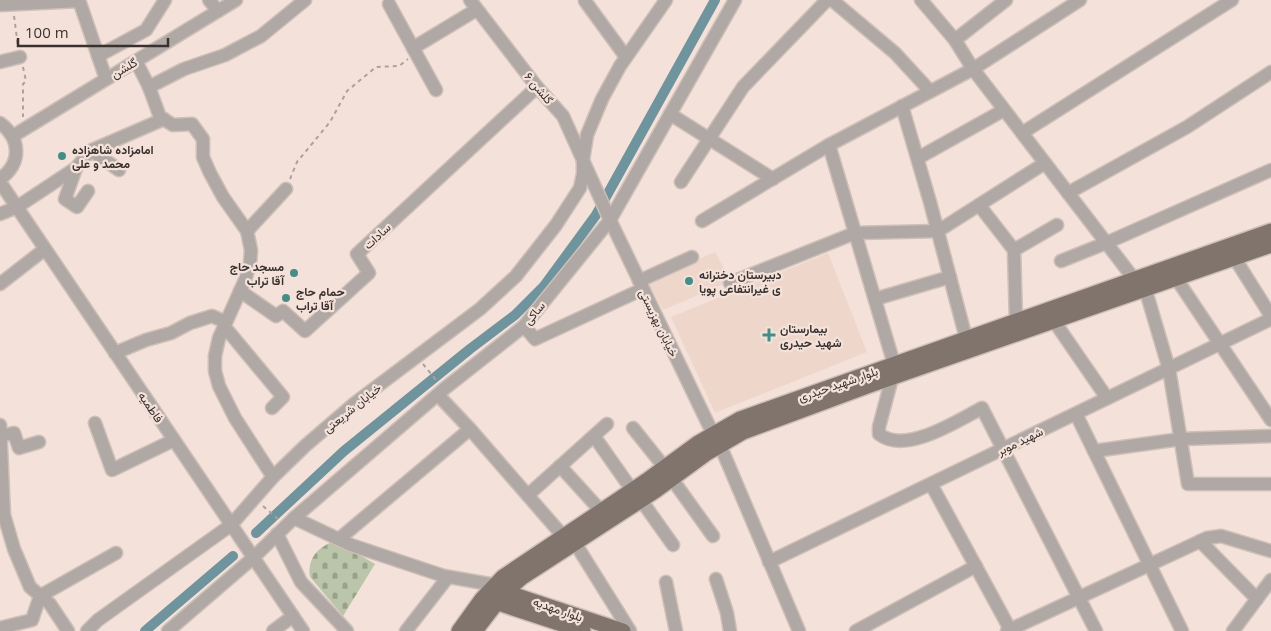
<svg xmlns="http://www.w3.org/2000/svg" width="1271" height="631" viewBox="0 0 1271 631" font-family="'Open Sans',Vazirmatn,sans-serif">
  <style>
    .built { fill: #eed6ca }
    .cemetery { fill: url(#cemetery-stones) }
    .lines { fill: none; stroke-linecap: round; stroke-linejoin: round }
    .canal { stroke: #70949e; stroke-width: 10 }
    .minor-casing { stroke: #cebfb8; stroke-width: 15 }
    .major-casing { stroke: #cebfb8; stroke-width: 18 }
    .path { stroke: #aea09a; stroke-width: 2; stroke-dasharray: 4 4; stroke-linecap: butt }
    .minor { stroke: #afa8a4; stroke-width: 12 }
    .major { stroke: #80746d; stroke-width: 15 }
    .poi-dot { fill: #468d87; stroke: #f4e2da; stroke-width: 2 }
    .labels { text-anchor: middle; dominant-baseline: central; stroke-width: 4.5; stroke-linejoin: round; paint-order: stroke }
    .street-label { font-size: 12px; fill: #38312e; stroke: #f4e2da }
    .poi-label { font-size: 12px; font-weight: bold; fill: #38312e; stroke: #f4e2da; text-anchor: start }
  </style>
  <defs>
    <pattern id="cemetery-stones" width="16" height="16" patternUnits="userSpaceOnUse" patternTransform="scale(1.25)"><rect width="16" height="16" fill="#bbc5a9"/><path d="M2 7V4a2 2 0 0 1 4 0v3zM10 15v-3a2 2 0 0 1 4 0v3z" fill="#99a18a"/></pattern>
  </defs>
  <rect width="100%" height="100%" fill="#f4e2da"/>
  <g class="built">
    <path d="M715 252 731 281 663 310 648 282Z"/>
    <path d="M828 253 867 352 715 413 671 317Z"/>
  </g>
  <path class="cemetery" d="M333 542 341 544 375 564 343 616 310 577C307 560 317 547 333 542Z"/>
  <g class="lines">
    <g class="canal">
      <path d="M256 533 344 451 470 349 515 315 544 286 596 215 715 0"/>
      <path d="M145 631 233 556"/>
    </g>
    <defs>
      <g id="minor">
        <path d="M79 0 106 79"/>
        <path d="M209 0 218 11"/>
        <path d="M470 0 537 87 563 116 610 220 713 434 720 445 799 631"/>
        <path d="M586 0 585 1 626 57"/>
        <path d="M832 0 895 53 930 91"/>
        <path d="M921 0 955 40 973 69 1134 279"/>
        <path d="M389 4 436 90"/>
        <path d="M0 5 79 1"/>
        <path d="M955 40 1006 0"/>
        <path d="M413 48 476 10"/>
        <path d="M98 56 146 30 165 0"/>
        <path d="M136 61 149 87 160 117 173 125 192 124 203 139V157L210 173 223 197 247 231 251 250 250 264 245 280 219 338 215 356V371L219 386 235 418 273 477"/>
        <path d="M0 62 20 57"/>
        <path d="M149 87 184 69 225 55 261 36 305 0"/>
        <path d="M902 106 930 202 966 338"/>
        <path d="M670 114 773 179"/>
        <path d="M0 123C21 139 22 163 0 179"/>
        <path d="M1022 133 1232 0"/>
        <path d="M13 136 236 0"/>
        <path d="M829 145 894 364"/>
        <path d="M92 151 119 170"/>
        <path d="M918 158 1004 110"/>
        <path d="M76 168 65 199 77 207 88 191"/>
        <path d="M0 182 303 631"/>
        <path d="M681 182 743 87 827 0"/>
        <path d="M1068 193 1187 127 1271 72"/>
        <path d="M979 205 1014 250"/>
        <path d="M0 214 17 207 76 168 90 151 164 119"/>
        <path d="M702 221 829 145 973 69 1080 0"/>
        <path d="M247 231 286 189"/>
        <path d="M1234 257 1271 316"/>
        <path d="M1061 261 1106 243 1271 170"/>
        <path d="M1176 278 1271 420"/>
        <path d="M639 281 692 257"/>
        <path d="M730 283 855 233 938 231 1045 163"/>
        <path d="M0 284 45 249"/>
        <path d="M1145 288 1169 369 1188 484H1271"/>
        <path d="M240 291 276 316 283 311 305 331 369 273 357 254 537 87"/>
        <path d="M875 299 950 277"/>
        <path d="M1016 321 1014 250 1057 225"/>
        <path d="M1054 321 1107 398"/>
        <path d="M224 326 283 397 272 408"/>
        <path d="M524 326 535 339 643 289"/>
        <path d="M115 353 146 340 171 333 190 323 212 316 226 322"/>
        <path d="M892 378 879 427V434C905 455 957 421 982 408L1096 631"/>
        <path d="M438 395 470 429 563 536"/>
        <path d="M1076 414 1182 631"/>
        <path d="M95 423 112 470 174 440"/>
        <path d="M0 425 4 515 14 549 30 587 50 604 68 631"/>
        <path d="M633 428 665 468"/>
        <path d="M0 436 14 433 19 448 39 442"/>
        <path d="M594 436 632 490"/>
        <path d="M1094 451 1181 439 1271 436"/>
        <path d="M560 466 601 511"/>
        <path d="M672 479 713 536"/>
        <path d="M931 484 1011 631"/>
        <path d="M528 495 607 424"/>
        <path d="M641 500 673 545"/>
        <path d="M294 518 351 545 444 576 495 585"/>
        <path d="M277 534 301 582 347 631"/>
        <path d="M339 539 470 429"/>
        <path d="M1200 541 1257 599"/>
        <path d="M575 543 630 631"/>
        <path d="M769 562 1271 319"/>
        <path d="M716 579 727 613 730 631"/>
        <path d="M666 582 676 631"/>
        <path d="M0 628 32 620 40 596 116 553"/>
        <path d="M87 631 98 620 231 525 273 477 305 446 355 403 480 309 516 276 556 225 580 188 583 174V160L587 135 602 99 620 66 666 0"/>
        <path d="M168 631 253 558 294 518 444 389 524 326 610 220 735 0"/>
        <path d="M273 631 293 616"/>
        <path d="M406 631 448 577"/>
        <path d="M856 631 976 566"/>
        <path d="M1007 631 1207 538 1221 536 1271 551"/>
        <path d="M1233 631 1271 580"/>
      </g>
      <g id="major">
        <path d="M499 588 505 592 623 631"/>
        <path d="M489 600 583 631"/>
        <path d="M459 631 482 599 503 577 646 481 698 443 740 419 1271 231"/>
        <path d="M475 631 505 592 521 578 655 491 707 453 743 432 870 385 1271 245"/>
      </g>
    </defs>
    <use href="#minor" class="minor-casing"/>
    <use href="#major" class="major-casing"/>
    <g class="path">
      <path d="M14 16 18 46"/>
      <path d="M23 67 26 81 23 84V117"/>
      <path d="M290 179 297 162 330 122 347 91 376 67 399 66 408 59"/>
      <path d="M423 364 436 380"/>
      <path d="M263 506 278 519"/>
    </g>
    <use href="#minor" class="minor"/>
    <use href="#major" class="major"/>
  </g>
  <g class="poi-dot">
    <circle cx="62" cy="156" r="5"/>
    <circle cx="294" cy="273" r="5"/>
    <circle cx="689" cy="281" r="5"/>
    <circle cx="286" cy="298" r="5"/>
    <path d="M766.5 327.5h5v5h5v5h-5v5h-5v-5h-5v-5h5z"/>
  </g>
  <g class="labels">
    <g class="street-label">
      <text transform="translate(124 68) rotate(-31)">گلشن</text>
      <text transform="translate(539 88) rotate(50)">گلشن ۶</text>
      <text transform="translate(377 236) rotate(-43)">سادات</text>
      <text transform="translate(534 313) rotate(-50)">ساکی</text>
      <text transform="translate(659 323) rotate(64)">خیابان بهزیستی</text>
      <text transform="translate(838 384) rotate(-19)">بلوار شهید حیدری</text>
      <text transform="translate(151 407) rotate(56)">فاطمیه</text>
      <text transform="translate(352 408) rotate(-39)">خیابان شریعتی</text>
      <text transform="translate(1020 441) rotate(-26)">شهید موبر</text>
      <text transform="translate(558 609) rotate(19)">بلوار مهدیه</text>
    </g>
    <g class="poi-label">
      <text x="72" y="149">امامزاده شاهزاده<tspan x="72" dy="14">محمد و علی</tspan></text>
      <text x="284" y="266" text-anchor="end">مسجد حاج<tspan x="284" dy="14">آقا تراب</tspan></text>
      <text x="699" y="274">دبیرستان دخترانه<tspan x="699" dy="14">ی غیرانتفاعی پویا</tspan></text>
      <text x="296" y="291">حمام حاج<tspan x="296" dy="14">آقا تراب</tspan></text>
      <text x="780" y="328">بیمارستان<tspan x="780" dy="14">شهید حیدری</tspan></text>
    </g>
  </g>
  <path d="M18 38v8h150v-8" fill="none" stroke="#38312e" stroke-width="2.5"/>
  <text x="25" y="38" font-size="15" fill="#38312e" stroke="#f4e2da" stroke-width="4" paint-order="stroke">100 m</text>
</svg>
